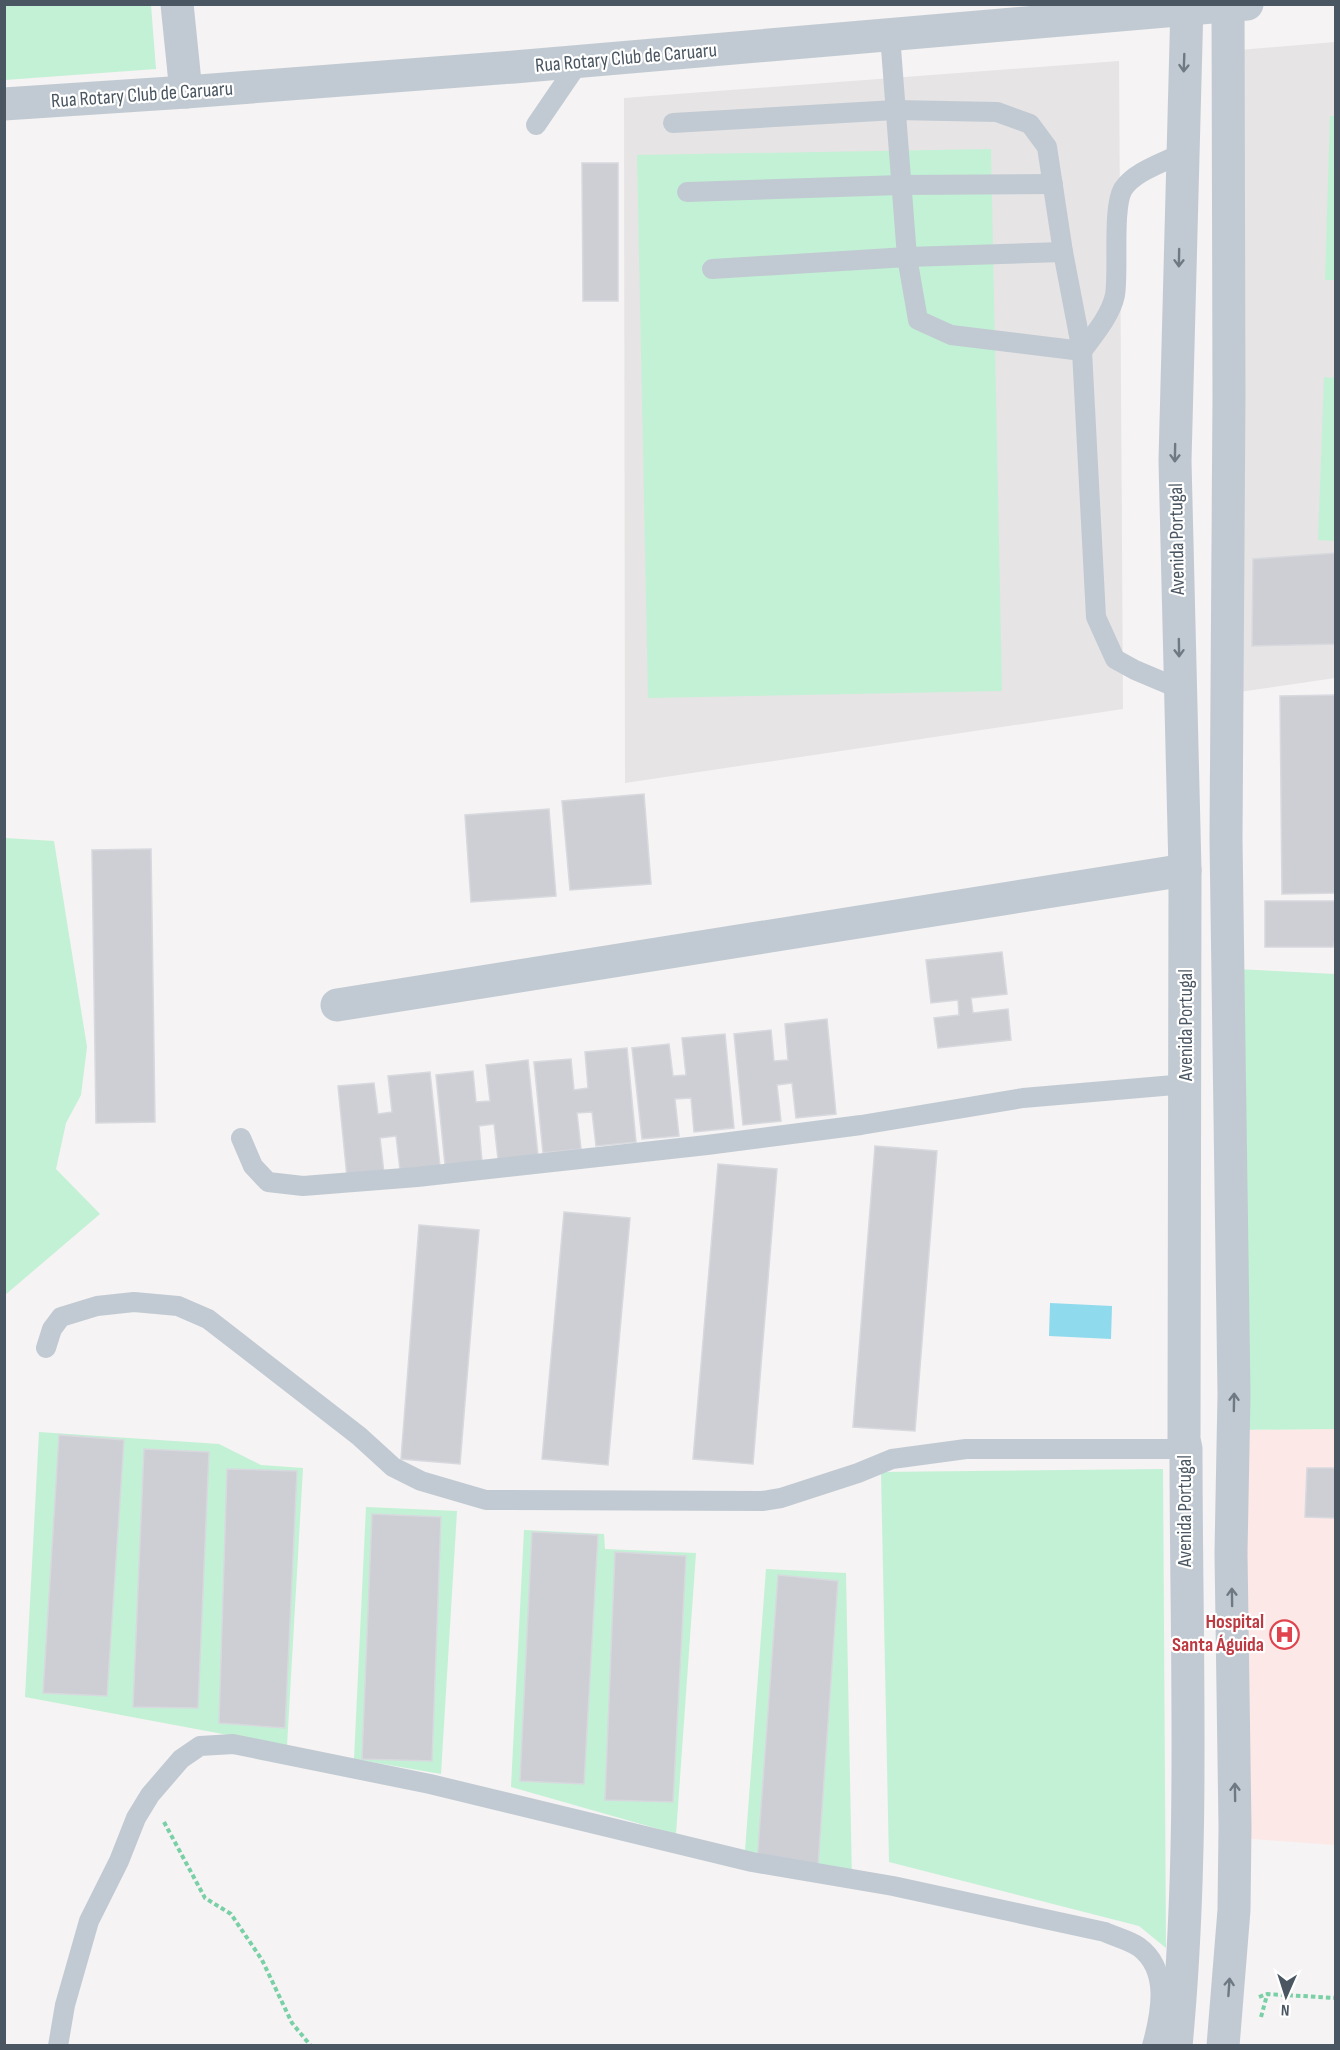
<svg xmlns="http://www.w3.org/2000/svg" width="1340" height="2050" viewBox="0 0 1340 2050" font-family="'Sofia Sans Condensed',sans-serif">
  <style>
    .education { fill: #e6e4e5 }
    .medical { fill: #fce8e6 }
    .green { fill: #c3f1d5 }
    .water { fill: #90daee }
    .building { fill: #cdcfd5; stroke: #d7d9de; stroke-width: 1.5 }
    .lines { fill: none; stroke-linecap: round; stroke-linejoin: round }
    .path { stroke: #7ad0a6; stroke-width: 4; stroke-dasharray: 4.5 3; stroke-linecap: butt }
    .service { stroke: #c1cad2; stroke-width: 20 }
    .minor { stroke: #c1cad2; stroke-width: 33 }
    .tertiary { stroke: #c1cad2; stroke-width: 33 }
    .oneway { stroke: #6e7983 }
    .labels { text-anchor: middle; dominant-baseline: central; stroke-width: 4.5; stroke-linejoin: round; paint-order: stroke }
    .street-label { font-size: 20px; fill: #4a5661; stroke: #fff }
    .health-label { font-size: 20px; font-weight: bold; fill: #be3a42; stroke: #fff; text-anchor: end }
  </style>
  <rect width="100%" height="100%" fill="#f5f3f3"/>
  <g class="education">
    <path d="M1335 42V678L1232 693 1227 51Z"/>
    <path d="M1119 61 1123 709 625 783 624 98Z"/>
  </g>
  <path class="medical" d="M1335 1429V1845L1239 1838 1231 1430Z"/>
  <g class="green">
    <path d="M5 4 151 5 156 69 5 80Z"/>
    <path d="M1330 116H1336L1335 280H1325Z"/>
    <path d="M991 149 1002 691 648 698 637 155Z"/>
    <path d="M1324 377 1335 378V541L1318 540Z"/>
    <path d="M5 838 54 841 87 1047 81 1095 66 1123 56 1169 100 1214 5 1295Z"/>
    <path d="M1235 969 1335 974V1429L1231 1430Z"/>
    <path d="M39 1432 219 1444 261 1465 303 1468 287 1746 25 1697Z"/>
    <path d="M1163 1469 1166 1948 1139 1926 889 1862 881 1472Z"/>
    <path d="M366 1507 457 1511 441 1774 354 1759Z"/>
    <path d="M524 1530 604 1534 605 1549 696 1553 676 1834 511 1787Z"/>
    <path d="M766 1569 846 1573 852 1880 745 1851Z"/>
  </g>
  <path class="water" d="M1050 1303 1112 1306 1111 1339 1049 1336Z"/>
  <g class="building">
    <path d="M582 163H618V301H583Z"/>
    <path d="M1336 553V644L1252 646 1253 559Z"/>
    <path d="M1336 695V893L1282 894 1280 696Z"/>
    <path d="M644 794 651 884 570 890 562 801Z"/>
    <path d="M549 809 556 896 471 902 465 815Z"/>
    <path d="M151 849 155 1122 96 1123 92 850Z"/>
    <path d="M1265 901H1336V937L1333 947H1265Z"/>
    <path d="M1002 952 1007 994 971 998 973 1013 1008 1009 1011 1040 938 1048 934 1018 959 1015 958 1000 931 1003 926 960Z"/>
    <path d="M827 1019 836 1114 796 1118 792 1083 777 1085 781 1121 743 1125 734 1034 771 1030 774 1061 788 1060 785 1024Z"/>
    <path d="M725 1034 734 1128 694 1132 691 1098 675 1099 679 1136 642 1139 632 1048 669 1044 673 1076 686 1075 682 1038Z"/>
    <path d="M627 1048 636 1142 596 1146 592 1112 577 1113 581 1149 543 1153 534 1062 571 1059 574 1090 588 1088 585 1052Z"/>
    <path d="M528 1060 538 1155 498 1159 494 1124 479 1126 482 1162 445 1165 436 1075 473 1071 476 1102 490 1101 486 1065Z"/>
    <path d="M430 1072 440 1166 400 1170 396 1136 380 1138 384 1173 347 1177 338 1086 374 1083 378 1114 392 1112 388 1076Z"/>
    <path d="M875 1146 937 1151 915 1431 853 1427Z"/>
    <path d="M718 1164 777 1169 753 1464 693 1459Z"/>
    <path d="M564 1212 630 1218 608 1465 542 1459Z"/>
    <path d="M419 1225 479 1230 460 1464 401 1459Z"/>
    <path d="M59 1435 124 1440 107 1696 43 1693Z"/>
    <path d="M144 1449 209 1452 198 1708 133 1707Z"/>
    <path d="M1307 1468H1336V1518L1305 1517Z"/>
    <path d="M227 1469 297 1471 285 1728 219 1723Z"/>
    <path d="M372 1514 441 1517 432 1761 362 1759Z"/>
    <path d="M532 1532 598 1535 584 1784 520 1781Z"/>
    <path d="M615 1552 686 1556 673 1802 605 1800Z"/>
    <path d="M778 1575 838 1581 818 1866 757 1863Z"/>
  </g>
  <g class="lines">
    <g class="path">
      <path d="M164 1822 205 1898 231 1914 262 1960 292 2023 311 2046"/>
      <path d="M1259 1997 1267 1994 1336 1998"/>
      <path d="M1261 2017 1267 1995"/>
    </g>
    <g class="service">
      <path d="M890 35 907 257 918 320 951 335 1082 351C1094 335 1111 315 1115 295 1119 271 1112 208 1123 189 1135 171 1163 163 1182 153"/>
      <path d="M673 123 895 110 997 112 1030 124 1047 147 1063 252 1082 351 1096 617 1115 659 1135 670 1180 689"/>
      <path d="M536 125 579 62"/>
      <path d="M687 192 901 185 1053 184"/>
      <path d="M712 269 907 257 1063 252"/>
      <path d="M241 1138 253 1166 268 1182 303 1186 417 1177 707 1145 861 1125 1023 1098 1186 1084"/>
      <path d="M46 1348 52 1329 61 1317 97 1306 134 1302 178 1306 208 1319 359 1436 393 1467 421 1481 486 1500 762 1501 781 1498 858 1473 892 1459 966 1449H1186"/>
      <path d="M58 2046 65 2005 89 1921 119 1861 136 1818 150 1795 181 1759 200 1746 233 1744 430 1784 752 1862 893 1886 1105 1932C1115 1937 1129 1940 1139 1947 1170 1970 1161 2013 1152 2046"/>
    </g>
    <g class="minor">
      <path d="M177 4 186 92"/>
      <path d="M4 104 186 92 514 67 1247 4"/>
      <path d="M337 1005 1185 870"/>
    </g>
    <g class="tertiary">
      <path d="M1176 2046C1195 1847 1186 1648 1186 1449L1184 1439 1185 870 1175 461 1187 4"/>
      <path d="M1223 2046 1234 1910 1235 1827 1231 1553 1234 1394 1226 839 1229 397 1228 4"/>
    </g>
  </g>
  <defs><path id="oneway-shaft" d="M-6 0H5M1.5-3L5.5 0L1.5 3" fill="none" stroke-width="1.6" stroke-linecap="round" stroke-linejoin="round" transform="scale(1.5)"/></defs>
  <g class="oneway">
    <use href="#oneway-shaft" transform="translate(1184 63) rotate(92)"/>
    <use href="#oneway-shaft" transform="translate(1179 258) rotate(91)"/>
    <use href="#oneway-shaft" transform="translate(1175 453) rotate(91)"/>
    <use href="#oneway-shaft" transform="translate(1179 648) rotate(89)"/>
    <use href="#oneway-shaft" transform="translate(1234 1402) rotate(-89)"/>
    <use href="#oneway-shaft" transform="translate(1232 1597) rotate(-91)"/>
    <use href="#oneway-shaft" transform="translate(1235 1792) rotate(-91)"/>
    <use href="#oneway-shaft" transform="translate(1229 1987) rotate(-86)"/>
  </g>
  <defs>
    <symbol id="hospital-ring" viewBox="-11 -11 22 22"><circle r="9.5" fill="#fff" stroke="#e0444e" stroke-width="1.5"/><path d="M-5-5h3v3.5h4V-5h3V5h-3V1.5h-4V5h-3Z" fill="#e0444e"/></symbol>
  </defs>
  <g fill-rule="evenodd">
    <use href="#hospital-ring" x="1268" y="1618" width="33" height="33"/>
  </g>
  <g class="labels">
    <g class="street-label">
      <text transform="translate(626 58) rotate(-5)">Rua Rotary Club de Caruaru</text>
      <text transform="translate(142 95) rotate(-4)">Rua Rotary Club de Caruaru</text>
      <text transform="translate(1177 539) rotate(-91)">Avenida Portugal</text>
      <text transform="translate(1186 1025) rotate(-90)">Avenida Portugal</text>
      <text transform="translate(1185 1511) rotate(-90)">Avenida Portugal</text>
    </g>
    <g class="health-label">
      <text x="1264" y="1622">Hospital<tspan x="1264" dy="23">Santa Águida</tspan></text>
    </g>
  </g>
  <rect width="1340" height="2050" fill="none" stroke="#4a5661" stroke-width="12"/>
  <g transform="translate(1286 1996) rotate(183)" stroke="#ffffff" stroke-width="4.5" paint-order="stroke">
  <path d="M0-4.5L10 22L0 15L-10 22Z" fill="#4a5661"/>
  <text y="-9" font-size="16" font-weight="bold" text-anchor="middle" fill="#4a5661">N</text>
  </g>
</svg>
